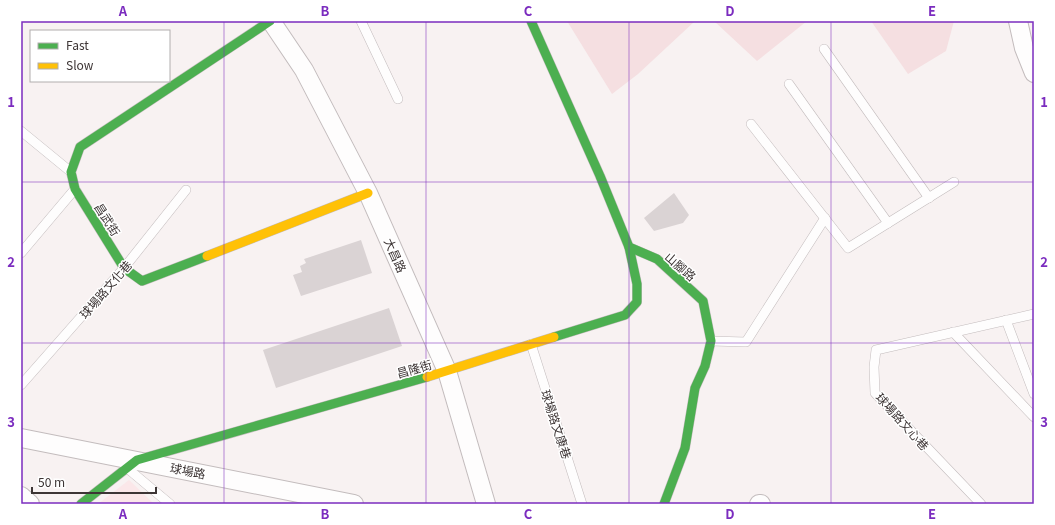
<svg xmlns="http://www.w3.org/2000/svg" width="1055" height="525" viewBox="0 0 1055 525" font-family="Georgia,'Noto Sans TC',serif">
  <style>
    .built { fill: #fbe7e9 }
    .green { fill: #f5dfe1 }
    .building { fill: #dad3d4 }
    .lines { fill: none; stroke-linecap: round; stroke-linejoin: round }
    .lane-casing { stroke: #c3bcbd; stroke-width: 10 }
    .street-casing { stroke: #c3bcbd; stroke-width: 20 }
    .fast-casing { stroke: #c3bcbd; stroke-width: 10 }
    .slow-casing { stroke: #c3bcbd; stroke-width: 10 }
    .lane { stroke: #fefdfd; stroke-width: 9 }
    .street { stroke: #fefdfd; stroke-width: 18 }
    .fast { stroke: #4caf50; stroke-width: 9 }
    .slow { stroke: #ffc107; stroke-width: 9 }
    .grid { fill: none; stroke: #7b2cbf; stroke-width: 1; stroke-opacity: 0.55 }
    .labels { text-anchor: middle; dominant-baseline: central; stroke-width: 3; stroke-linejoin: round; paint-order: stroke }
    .street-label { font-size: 12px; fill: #3d3535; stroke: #fff }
    .neatline { fill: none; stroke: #7b2cbf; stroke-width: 1.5 }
    .grid-label { font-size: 13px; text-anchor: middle; font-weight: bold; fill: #7b2cbf }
  </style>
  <rect width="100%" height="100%" fill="#f8f2f2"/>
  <path class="built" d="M129 480 154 504H98Z"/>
  <g class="green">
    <path d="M567 21H695L638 74 612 94Z"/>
    <path d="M714 21H807L757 61Z"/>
    <path d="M871 21H954L946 51 908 74Z"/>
  </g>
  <g class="building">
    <path d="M674 193 689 215 683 223 654 231 644 218Z"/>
    <path d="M361 240 372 273 301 296 293 275 302 272 300 266 306 263 304 259Z"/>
    <path d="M389 308 402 346 276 388 263 350Z"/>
  </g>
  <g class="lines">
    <defs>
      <g id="lane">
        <path d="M361 21 398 99"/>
        <path d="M824 49 929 198"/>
        <path d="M789 84 888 223"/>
        <path d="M751 124 848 248 954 182"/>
        <path d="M21 131 71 172"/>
        <path d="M21 253 75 189"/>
        <path d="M1006 320 1034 394"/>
        <path d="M953 332 1034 417"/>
        <path d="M711 341 746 342 825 218"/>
        <path d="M531 344 582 504"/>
        <path d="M21 385 124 268 186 190"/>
        <path d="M127 468 170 504"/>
        <path d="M981 504 875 393 874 367 876 350 1034 314"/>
      </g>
      <g id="street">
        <path d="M271 21 304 70 368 193 447 371 486 504"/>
        <path d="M1018 21 1024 48 1034 73"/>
        <path d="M21 438 354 504"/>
        <path d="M21 496 30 504"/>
        <path d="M759 504H761"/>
      </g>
      <g id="fast">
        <path d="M531 21 600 176 629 247 657 259 703 301 711 341 705 366 695 388 685 448 664 504"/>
        <path d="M207 256 142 281 124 268 75 189 71 172 80 147 270 21"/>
        <path d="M554 337 625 315 637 302V284L629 247"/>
        <path d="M81 504 137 460 427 377"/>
      </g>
      <g id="slow">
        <path d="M207 256 368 193"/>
        <path d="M427 377 554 337"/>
      </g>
    </defs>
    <use href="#lane" class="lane-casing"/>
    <use href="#street" class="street-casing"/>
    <use href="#fast" class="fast-casing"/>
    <use href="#slow" class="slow-casing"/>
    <use href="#lane" class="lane"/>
    <use href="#street" class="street"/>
    <use href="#fast" class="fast"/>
    <use href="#slow" class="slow"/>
  </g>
  <path class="grid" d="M224 21V504M426 21V504M629 21V504M831 21V504M21 182H1034M21 343H1034"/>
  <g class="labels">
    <g class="street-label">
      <text transform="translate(108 219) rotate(58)">昌武街</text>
      <text transform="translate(396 255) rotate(66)">大昌路</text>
      <text transform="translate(681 266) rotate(41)">山腳路</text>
      <text transform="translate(105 289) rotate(-49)">球場路文化巷</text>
      <text transform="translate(414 368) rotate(-16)">昌隆街</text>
      <text transform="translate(903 421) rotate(48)">球場路文心巷</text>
      <text transform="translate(557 424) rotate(72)">球場路文康巷</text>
      <text transform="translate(188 470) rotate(11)">球場路</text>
    </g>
  </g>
  <rect width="1055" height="525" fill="none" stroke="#ffffff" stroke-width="44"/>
  <rect x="30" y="30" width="140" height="52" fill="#ffffff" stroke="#b1aeae"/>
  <rect x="38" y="43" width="20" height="6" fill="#4caf50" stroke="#b1aeae"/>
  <text x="66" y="50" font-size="12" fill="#3d3535">Fast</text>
  <rect x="38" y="63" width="20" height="6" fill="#ffc107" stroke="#b1aeae"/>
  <text x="66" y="70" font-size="12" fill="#3d3535">Slow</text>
  <path d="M32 487v6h124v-6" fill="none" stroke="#3d3535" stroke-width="2"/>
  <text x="38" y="487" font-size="12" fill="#3d3535" stroke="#ffffff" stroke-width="3" paint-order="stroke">50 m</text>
  <rect x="22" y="22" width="1011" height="481" class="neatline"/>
  <g class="grid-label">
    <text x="123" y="16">A</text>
    <text x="325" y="16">B</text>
    <text x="528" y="16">C</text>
    <text x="730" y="16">D</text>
    <text x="932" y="16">E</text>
    <text x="11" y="107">1</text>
    <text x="1044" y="107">1</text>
    <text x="11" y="267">2</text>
    <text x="1044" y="267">2</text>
    <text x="11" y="427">3</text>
    <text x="1044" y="427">3</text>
    <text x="123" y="519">A</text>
    <text x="325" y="519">B</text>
    <text x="528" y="519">C</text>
    <text x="730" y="519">D</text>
    <text x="932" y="519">E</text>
  </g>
</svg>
